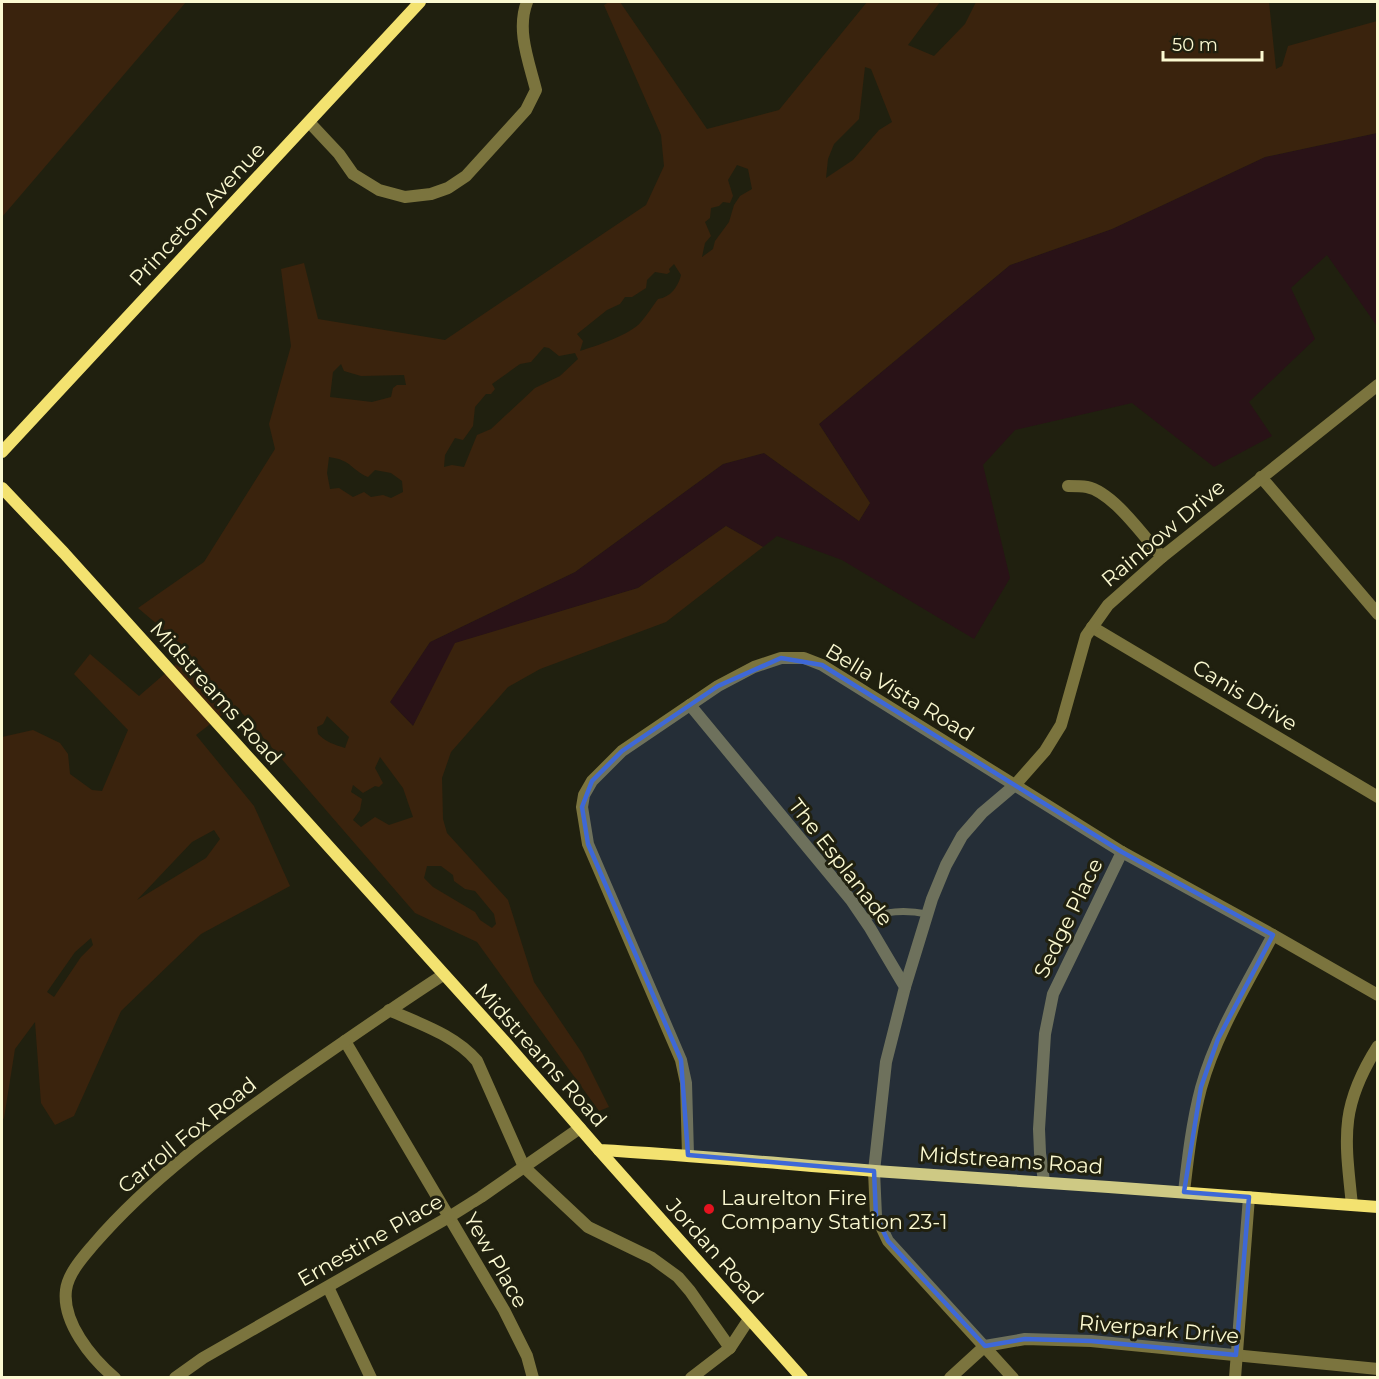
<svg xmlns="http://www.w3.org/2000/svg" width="1379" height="1379" viewBox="0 0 1379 1379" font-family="Montserrat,sans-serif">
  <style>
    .green { fill: #291217 }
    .water { fill: #3a230d; fill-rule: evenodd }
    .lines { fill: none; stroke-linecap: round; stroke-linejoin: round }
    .lane { stroke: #7b743e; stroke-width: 7 }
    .street { stroke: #7b743e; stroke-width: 12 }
    .secondary { stroke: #f3e270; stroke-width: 12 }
    .marked { fill: #3e68d7; fill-opacity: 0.2; stroke: #3e68d7; stroke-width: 4.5; stroke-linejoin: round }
    .poi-dot { fill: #e5131f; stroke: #20200f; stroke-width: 2 }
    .labels { text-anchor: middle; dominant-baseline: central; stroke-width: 6; stroke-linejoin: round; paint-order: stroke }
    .street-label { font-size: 21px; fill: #fbf9d1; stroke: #20200f }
    .poi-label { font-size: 21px; fill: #fbf9d1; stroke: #20200f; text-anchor: start }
  </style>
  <rect width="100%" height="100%" fill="#20200f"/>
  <path class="green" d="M1377 133V326L1327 255 1291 288 1315 339 1249 402 1272 436 1214 467 1132 403 1015 430 983 465 1010 578 974 639 842 560 777 536 763 547 726 526 638 588 456 643 413 726 390 702 430 642 575 572 723 464 764 453 859 521 870 503 819 424 1010 265 1112 229 1265 157Z"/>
  <g class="water">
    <path d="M2 2H186L2 217Z"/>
    <path d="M609 2H620L707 129 779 110 867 2H940L908 45 934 56 965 24 976 2H1269L1276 69 1282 66 1288 46 1377 21V133L1265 157 1112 229 1010 265 819 424 870 503 859 521 764 453 723 464 575 572 430 642 390 702 413 726 455 643 638 588 726 526 763 547 666 622 540 669 508 687 451 752 442 778 443 819 447 833 508 900 534 982 582 1053 609 1107 599 1111 477 942 415 913 235 705 196 735 254 806 290 886 201 934 121 1011 74 1116 55 1125 41 1103 35 1022 15 1049 4 1118 2 1121V737L33 730 60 743 68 754 70 774 92 790 102 791 128 730 74 674 90 654 139 696 190 652 138 608 204 562 275 449 269 424 291 346 281 269 304 263 318 319 445 340 646 205 664 166 661 135 604 5ZM865 67 871 69 892 122 879 130 853 160 826 178 828 159 834 144 859 119ZM737 165 748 169 752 189 740 196 734 205 729 222 715 241 713 249 702 257 705 243 711 236 705 222 710 218 711 208 719 206 723 202 730 203 733 196 728 180ZM674 264 681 275C678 287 671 297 658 299 652 307 647 315 641 322 630 335 596 346 580 351L583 341 577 334 607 310 620 304 625 297H632L646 288 647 280 655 272 667 274 670 272 669 269ZM544 347 549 348 559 356 575 353 578 359 560 376 535 388 491 429 477 435 464 467 452 465 444 467 445 455 455 438 463 440 473 426 475 407 486 394H491L495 389 492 384 520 364 531 362ZM341 364 344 371 361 376 404 375 406 385H397L393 388 391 397 372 402 330 397 333 372ZM329 457C352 460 351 470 368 477L375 470 391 473 402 481 403 492 391 498 383 495 371 497 364 492 353 497 339 488 330 489 327 473ZM327 716 349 737 345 748C335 745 326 742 318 734L317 727 323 724ZM380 757 403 788 413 817 389 825 375 817 361 827 353 820 360 810 362 799 351 792 353 785 363 793 375 786 379 787 383 783 375 768ZM214 830 220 839 206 858 137 900 192 842ZM427 866H441L453 875 454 881 465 889 475 891 494 914 496 924 492 928 480 920 475 912 433 887 424 878ZM91 938 93 945 81 957 54 997 47 992 75 952Z"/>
  </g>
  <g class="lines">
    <path class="lane" d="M863 918C888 912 902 909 927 914"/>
    <g class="street">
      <path d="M309 122 339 154 353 174 379 190 405 197 431 194 448 188 466 176 526 110 536 90C529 62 516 30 527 2"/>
      <path d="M1261 477 1378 614"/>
      <path d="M1068 486C1074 486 1081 486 1087 487 1113 492 1145 538 1162 557"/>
      <path d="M1092 627 1378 797"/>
      <path d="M690 705 851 900 870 928 905 987 886 1062 874 1171 876 1216 888 1241 1013 1378"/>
      <path d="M905 987 932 899 946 865 962 836 982 813 1015 785 1045 751 1061 725 1086 636 1108 605 1162 557 1378 385"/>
      <path d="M389 1010C420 1024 455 1035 477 1061L524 1167 588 1227 652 1258 678 1277 690 1291 730 1348"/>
      <path d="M345 1041 504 1310 527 1356 533 1378"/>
      <path d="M688 1155 686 1083 681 1060 588 844 582 807 584 795 592 781 622 751 718 686 754 667 781 658H804L822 665 1122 852 1273 935 1378 995"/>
      <path d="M1044 1181 1040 1153 1039 1129 1045 1034 1053 994 1122 852"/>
      <path d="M1184 1192C1188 1157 1192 1122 1201 1088 1216 1034 1247 984 1273 935"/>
      <path d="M1352 1205C1345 1138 1339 1107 1378 1046"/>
      <path d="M328 1287 371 1378"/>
      <path d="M115 1378C91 1358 62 1322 66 1290 68 1273 84 1256 94 1244 151 1178 222 1127 293 1077 342 1043 392 1008 443 975"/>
      <path d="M175 1378 203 1358 449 1217 481 1197 580 1128"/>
      <path d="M691 1378 730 1348 749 1319"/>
      <path d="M950 1378 985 1346 1025 1339 1091 1341 1378 1369"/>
      <path d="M1235 1378 1249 1197"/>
    </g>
    <g class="secondary">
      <path d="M2 452 420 2"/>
      <path d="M2 488 64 553 506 1043 599 1150C691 1155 783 1164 875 1171 1043 1182 1210 1194 1378 1207"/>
      <path d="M599 1150 802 1378"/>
    </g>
  </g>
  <path class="marked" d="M781 658 822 665 1122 852 1273 935 1218 1039 1201 1087 1184 1192 1249 1197 1236 1355 1091 1341 1025 1339 985 1346 888 1241 876 1216 874 1171 688 1155 681 1060 588 844 582 807 592 781 622 751 718 686Z"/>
  <circle class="poi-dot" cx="709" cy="1209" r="6"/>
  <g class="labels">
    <g class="street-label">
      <text transform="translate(197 214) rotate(-47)">Princeton Avenue</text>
      <text transform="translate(1163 533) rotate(-40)">Rainbow Drive</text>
      <text transform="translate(900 692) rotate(31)">Bella Vista Road</text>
      <text transform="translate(216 693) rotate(48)">Midstreams Road</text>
      <text transform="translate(1245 695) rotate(31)">Canis Drive</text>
      <text transform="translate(841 862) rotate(52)">The Esplanade</text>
      <text transform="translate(1068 918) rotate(-64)">Sedge Place</text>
      <text transform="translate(541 1055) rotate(48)">Midstreams Road</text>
      <text transform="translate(187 1135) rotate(-39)">Carroll Fox Road</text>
      <text transform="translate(1011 1160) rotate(4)">Midstreams Road</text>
      <text transform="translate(370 1240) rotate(-30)">Ernestine Place</text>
      <text transform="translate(715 1251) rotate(48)">Jordan Road</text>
      <text transform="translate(496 1260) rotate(60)">Yew Place</text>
      <text transform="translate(1159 1329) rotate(5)">Riverpark Drive</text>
    </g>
    <g class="poi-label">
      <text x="721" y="1197">Laurelton Fire<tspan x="721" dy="24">Company Station 23-1</tspan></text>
    </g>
  </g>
  <rect width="1379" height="1379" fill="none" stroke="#fbf9d1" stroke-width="6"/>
  <path d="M1163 51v9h99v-9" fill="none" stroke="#fbf9d1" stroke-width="3"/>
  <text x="1172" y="51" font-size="18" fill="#fbf9d1" stroke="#20200f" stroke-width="4.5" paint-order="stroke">50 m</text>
</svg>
